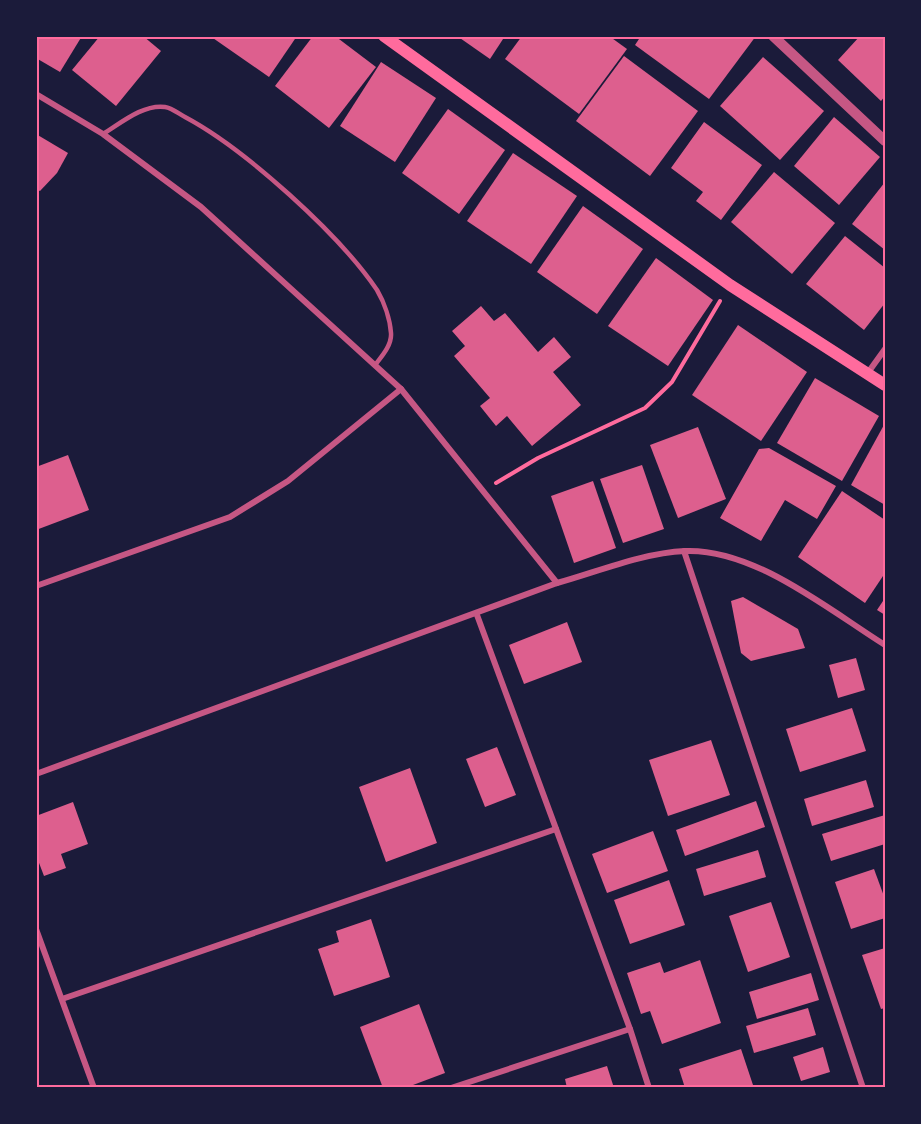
<svg xmlns="http://www.w3.org/2000/svg" width="921" height="1124" viewBox="0 0 921 1124" font-family="'PT Sans',sans-serif">
  <style>
    .building { fill: #dd5f8e }
    .lines { fill: none; stroke-linecap: round; stroke-linejoin: round }
    .path { stroke: #ff6b9d; stroke-width: 4 }
    .service { stroke: #c65784; stroke-width: 4.5 }
    .minor { stroke: #c65784; stroke-width: 6 }
    .tertiary { stroke: #c65784; stroke-width: 10 }
    .secondary { stroke: #ff6b9d; stroke-width: 12 }
    .neatline { fill: none; stroke: #ff6b9d; stroke-width: 2 }
  </style>
  <rect width="100%" height="100%" fill="#1b1b3a"/>
  <g class="building">
    <path d="M36 36H82L60 72 36 58Z"/>
    <path d="M100 36H143L161 51 116 106 72 70Z"/>
    <path d="M210 36H297L269 77Z"/>
    <path d="M313 36H335L376 67 329 128 275 86Z"/>
    <path d="M457 36H505L490 59Z"/>
    <path d="M522 36H609L627 49 579 114 505 59Z"/>
    <path d="M641 36H756L709 99 635 45Z"/>
    <path d="M860 36H885V96L881 101 838 60Z"/>
    <path d="M624 56 698 111 650 176 576 121Z"/>
    <path d="M763 57 824 111 780 160 720 106Z"/>
    <path d="M381 62 436 98 395 162 340 126Z"/>
    <path d="M448 109 505 150 459 214 402 173Z"/>
    <path d="M834 117 880 157 839 205 794 166Z"/>
    <path d="M704 122 762 165 721 220 696 201 703 192 671 168Z"/>
    <path d="M36 134 68 153 57 173 40 191 36 189Z"/>
    <path d="M513 153 577 196 531 264 467 221Z"/>
    <path d="M774 172 835 223 792 274 731 222Z"/>
    <path d="M885 182V250L852 224Z"/>
    <path d="M583 206 643 249 597 314 537 272Z"/>
    <path d="M845 236 885 268V303L864 330 806 284Z"/>
    <path d="M656 258 713 300 668 366 608 326Z"/>
    <path d="M481 306 494 321 505 313 538 352 554 337 571 357 553 372 581 405 532 446 507 416 496 426 480 406 490 398 454 356 465 346 452 331Z"/>
    <path d="M738 325 807 372 761 441 692 395Z"/>
    <path d="M815 378 879 416 842 481 777 443Z"/>
    <path d="M885 423V505L851 485Z"/>
    <path d="M698 427 726 499 678 518 650 445Z"/>
    <path d="M769 448 836 486 817 519 785 500 761 541 720 518 759 449Z"/>
    <path d="M68 455 89 510 36 530V467Z"/>
    <path d="M642 465 664 529 623 543 600 479Z"/>
    <path d="M593 481 616 548 574 563 551 496Z"/>
    <path d="M842 491 885 520V573L865 603 798 557Z"/>
    <path d="M743 597 798 629 805 648 751 661 741 653 731 601Z"/>
    <path d="M885 598V615L877 610Z"/>
    <path d="M567 622 582 662 524 684 509 645Z"/>
    <path d="M856 658 865 690 838 698 829 665Z"/>
    <path d="M852 708 866 751 800 772 786 729Z"/>
    <path d="M711 740 730 795 668 816 649 760Z"/>
    <path d="M497 747 516 795 485 807 466 759Z"/>
    <path d="M410 768 437 843 386 862 359 787Z"/>
    <path d="M866 780 874 807 812 826 804 799Z"/>
    <path d="M756 801 765 827 685 856 676 830Z"/>
    <path d="M73 802 88 844 61 854 66 868 44 876 36 855V816Z"/>
    <path d="M885 815V844L831 861 822 834Z"/>
    <path d="M653 831 668 871 607 893 592 854Z"/>
    <path d="M758 850 766 877 704 896 696 869Z"/>
    <path d="M874 869 885 899V918L851 929 835 882Z"/>
    <path d="M669 880 685 925 630 944 614 900Z"/>
    <path d="M771 902 790 957 748 972 729 916Z"/>
    <path d="M371 919 390 977 334 996 318 949 339 942 336 931Z"/>
    <path d="M885 948V1008L881 1009 862 955Z"/>
    <path d="M700 960 721 1023 662 1044 650 1011 641 1014 627 973 660 962 664 973Z"/>
    <path d="M811 973 819 1000 757 1019 749 992Z"/>
    <path d="M419 1004 445 1073 405 1088H383L360 1027Z"/>
    <path d="M808 1008 816 1035 754 1053 746 1026Z"/>
    <path d="M823 1047 830 1072 801 1081 793 1057Z"/>
    <path d="M741 1049 754 1088H685L679 1069Z"/>
    <path d="M607 1066 614 1088H567L565 1079Z"/>
  </g>
  <g class="lines">
    <path class="path" d="M496 483 538 458 645 408 672 382 720 301"/>
    <path class="service" d="M103 134C121 123 143 104 165 107 172 108 179 114 185 117 245 149 339 234 377 290 384 302 390 319 391 333 392 345 382 356 375 365"/>
    <g class="minor">
      <path d="M36 94 103 134 201 207 401 389 557 583"/>
      <path d="M867 374 885 349"/>
      <path d="M684 551 863 1088"/>
      <path d="M36 586 230 517 288 481 401 389"/>
      <path d="M477 615 630 1029 649 1088"/>
      <path d="M36 774 557 583C597 572 642 553 685 551 754 548 829 610 885 645"/>
      <path d="M36 929 94 1088"/>
      <path d="M62 999 556 829"/>
      <path d="M451 1088 630 1029"/>
    </g>
    <path class="tertiary" d="M773 36 885 141"/>
    <path class="secondary" d="M384 36 730 285 885 385"/>
  </g>
  <rect width="921" height="1124" fill="none" stroke="#1b1b3a" stroke-width="75"/>
  <rect x="38" y="38" width="846" height="1048" class="neatline"/>
</svg>
